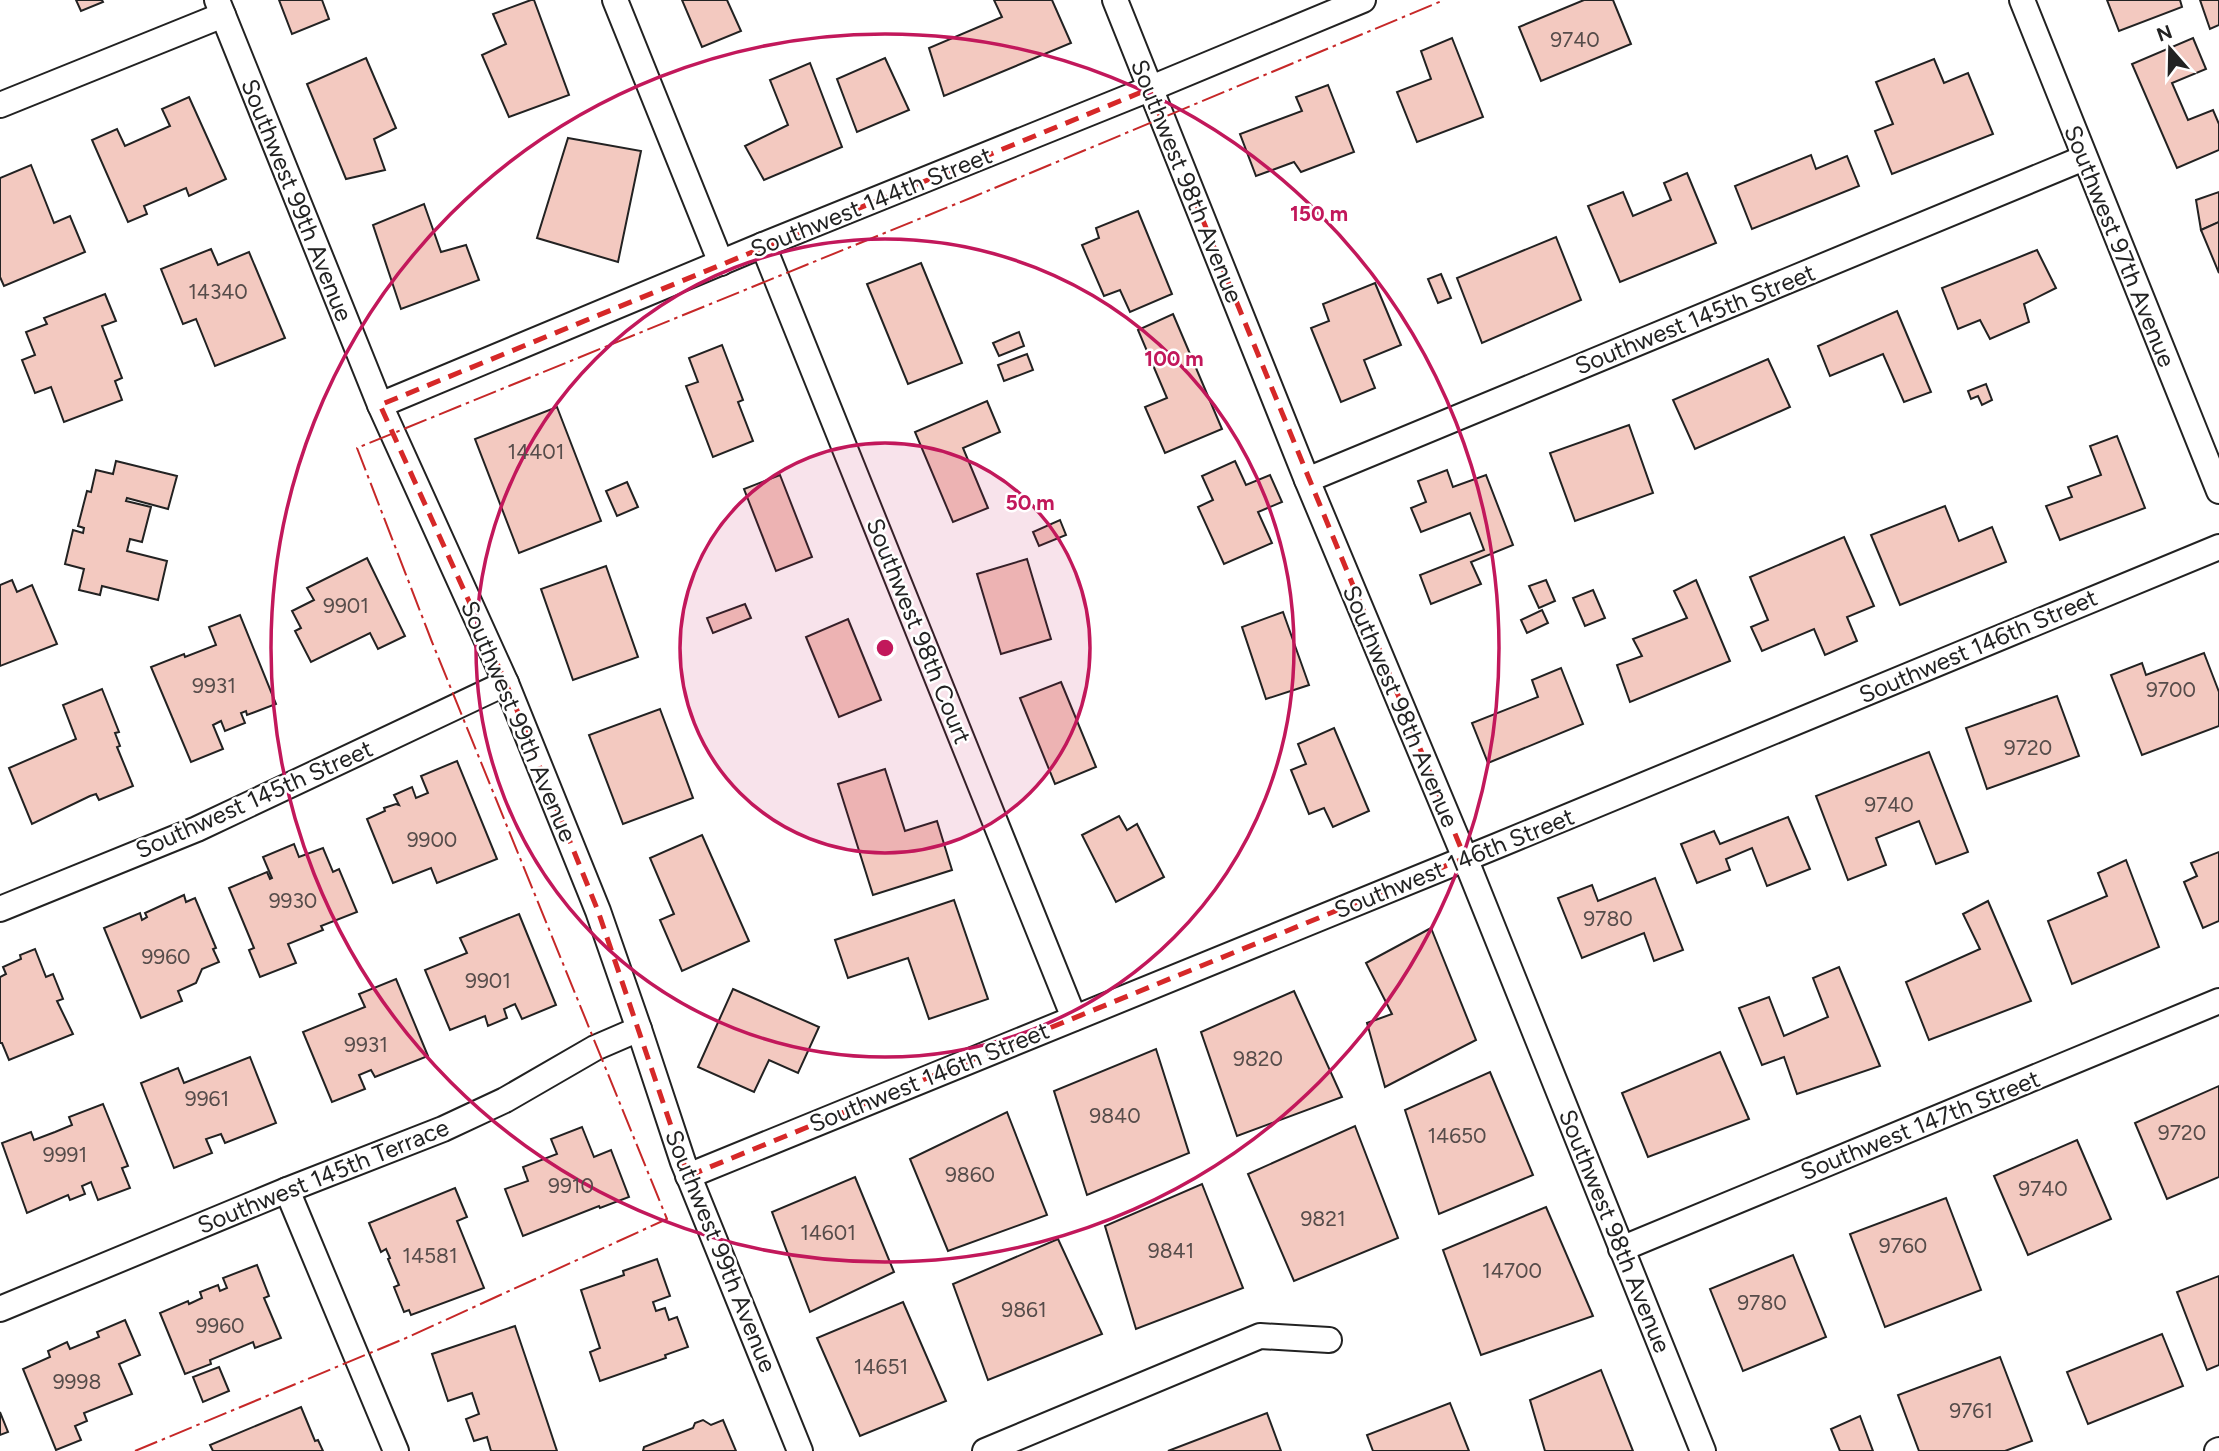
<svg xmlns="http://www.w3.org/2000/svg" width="2219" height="1451" viewBox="0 0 2219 1451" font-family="Figtree,sans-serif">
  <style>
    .building { fill: #f3c9c0; stroke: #222; stroke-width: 2 }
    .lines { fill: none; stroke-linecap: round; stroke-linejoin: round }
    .street-casing { stroke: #222; stroke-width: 28 }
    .street { stroke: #fff; stroke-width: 24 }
    .power { stroke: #c62828; stroke-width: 2; stroke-dasharray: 24 5 3.5 5; stroke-linecap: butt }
    .marked { fill: none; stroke: #d62828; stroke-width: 5; stroke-dasharray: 14 9; stroke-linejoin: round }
    .ring { fill: none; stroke: #c2185b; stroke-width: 3.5 }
    .labels { text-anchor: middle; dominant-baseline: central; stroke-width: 5; stroke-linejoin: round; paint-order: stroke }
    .number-label { font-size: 21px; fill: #564c4a }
    .street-label { font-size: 24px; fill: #222; stroke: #fff }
    .centre { fill: #c2185b; stroke: #fff; stroke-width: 3.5 }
    .ring-label { font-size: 21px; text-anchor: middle; font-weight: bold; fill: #c2185b; stroke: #fff; stroke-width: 5; stroke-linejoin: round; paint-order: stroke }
  </style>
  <rect width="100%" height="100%" fill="#fff"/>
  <g class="building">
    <path d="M76 0H102L103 2 81 11Z"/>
    <path d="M279 0H322L329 19 292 34Z"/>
    <path d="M531 0H534L569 95 509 117 482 55 506 44 493 14Z"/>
    <path d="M682 0H727L741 31 702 47Z"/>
    <path d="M994 0H1052L1071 43 944 96 929 48 1002 17Z"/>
    <path d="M1584 0H1613L1631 44 1541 81 1519 27Z"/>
    <path d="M2107 0H2180L2182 7 2119 31Z"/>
    <path d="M2200 0H2219V25L2210 29Z"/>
    <path d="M1452 38 1483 117 1417 142 1397 92 1431 79 1421 51Z"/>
    <path d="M2193 38 2206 69 2172 83 2188 120 2213 110 2219 124V150L2177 168 2132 64Z"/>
    <path d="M366 58 396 128 374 139 385 170 346 179 307 84Z"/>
    <path d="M885 58 909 110 857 132 837 79Z"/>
    <path d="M1934 59 1944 83 1968 73 1993 134 1892 174 1875 131 1893 124 1876 82Z"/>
    <path d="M810 63 842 147 764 180 745 146 788 125 770 80Z"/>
    <path d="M1328 85 1354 152 1301 172 1294 162 1256 176 1240 134 1302 111 1296 97Z"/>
    <path d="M189 97 226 179 189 196 186 188 144 206 147 214 128 222 92 140 117 129 125 146 170 126 162 109Z"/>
    <path d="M568 138 641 151 618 262 537 238Z"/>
    <path d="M1811 155 1816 169 1847 156 1859 186 1752 229 1735 186Z"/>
    <path d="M31 165 54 223 70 216 85 252 4 286 0 277V178Z"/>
    <path d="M1687 173 1716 243 1620 282 1588 206 1623 192 1633 216 1671 200 1664 183Z"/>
    <path d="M2219 192V222L2201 230 2196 200Z"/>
    <path d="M424 204 441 252 466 245 479 280 401 309 373 225Z"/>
    <path d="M1138 211 1172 294 1130 312 1120 290 1104 296 1082 245 1099 238 1096 228Z"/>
    <path d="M2219 222V273L2201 230Z"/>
    <path d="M1556 237 1581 300 1482 343 1457 278Z"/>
    <path d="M211 249 218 265 249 252 285 338 215 366 196 319 183 324 161 269Z"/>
    <path d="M2037 250 2056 288 2024 304 2029 322 1990 339 1980 320 1958 329 1942 288Z"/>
    <path d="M921 263 962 363 908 384 867 284Z"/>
    <path d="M1441 274 1451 298 1438 303 1428 279Z"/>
    <path d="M1375 283 1401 345 1364 360 1375 388 1341 402 1311 328 1329 321 1323 304Z"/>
    <path d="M105 294 116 321 102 326 122 378 115 381 122 400 64 422 51 387 35 393 22 360 35 355 26 332 47 324 44 318Z"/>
    <path d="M1897 311 1931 392 1904 402 1883 354 1830 376 1818 346Z"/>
    <path d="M1173 314 1222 429 1165 453 1145 407 1167 398 1138 330Z"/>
    <path d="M1019 332 1024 346 999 356 993 343Z"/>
    <path d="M722 345 743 400 738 402 753 441 713 457 686 386 698 382 689 358Z"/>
    <path d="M1027 354 1033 370 1004 381 998 365Z"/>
    <path d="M1768 359 1790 407 1695 449 1673 400Z"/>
    <path d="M1986 384 1992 400 1982 405 1978 396 1971 399 1968 391Z"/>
    <path d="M987 401 1000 432 963 448 988 508 953 522 915 432Z"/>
    <path d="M557 407 601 521 519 553 475 439Z"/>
    <path d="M1629 425 1653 493 1575 521 1550 453Z"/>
    <path d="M2117 436 2145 508 2060 540 2046 506 2072 497 2068 487 2101 475 2090 446Z"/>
    <path d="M116 461 177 476 168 509 127 498 126 501 151 507 142 542 130 539 127 551 167 561 158 600 102 586 100 595 79 590 84 569 65 564 73 530 83 533 84 528 78 526 87 491 91 492 96 470 113 474Z"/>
    <path d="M1235 461 1246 485 1270 475 1282 502 1258 512 1272 543 1224 564 1198 507 1213 500 1202 476Z"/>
    <path d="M1447 470 1453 487 1486 475 1513 545 1471 562 1481 584 1431 604 1420 575 1484 550 1470 513 1421 532 1411 508 1426 502 1418 481Z"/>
    <path d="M780 475 812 557 776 571 744 489Z"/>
    <path d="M627 482 638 507 617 516 606 491Z"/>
    <path d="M1945 506 1959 541 1992 527 2006 562 1900 605 1871 535Z"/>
    <path d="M1060 520 1066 535 1039 546 1033 532Z"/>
    <path d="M1844 537 1874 606 1847 617 1857 641 1825 655 1814 629 1762 651 1751 627 1768 620 1750 577Z"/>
    <path d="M367 558 405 636 378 649 370 633 311 662 295 631 301 628 292 611 314 600 307 588Z"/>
    <path d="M1027 559 1051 639 1001 654 977 574Z"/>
    <path d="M606 566 638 657 573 680 541 589Z"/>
    <path d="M12 580 17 592 32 585 57 644 0 666V585Z"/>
    <path d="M1546 580 1555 601 1539 608 1529 586Z"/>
    <path d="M1696 580 1730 661 1630 702 1617 665 1642 656 1633 639 1687 618 1674 591Z"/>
    <path d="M1593 590 1605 618 1585 626 1573 598Z"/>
    <path d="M745 604 751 618 713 633 707 618Z"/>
    <path d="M1542 610 1548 623 1527 633 1521 620Z"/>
    <path d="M1283 612 1309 685 1266 699 1242 627Z"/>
    <path d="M240 615 276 704 247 715 246 711 241 713 245 723 225 731 221 721 213 725 223 749 191 762 151 667 184 654 185 657 216 645 209 627Z"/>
    <path d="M848 619 881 700 839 717 806 637Z"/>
    <path d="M2204 653 2219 692V726L2142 755 2111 675 2142 663 2146 675Z"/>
    <path d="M1561 668 1583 724 1488 763 1472 723 1538 697 1532 680Z"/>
    <path d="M1061 682 1096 767 1055 784 1020 698Z"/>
    <path d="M102 689 119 732 115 733 120 746 117 747 133 786 99 800 96 794 90 796 32 824 9 768 76 739 63 705Z"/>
    <path d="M2057 696 2079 756 1987 789 1966 728Z"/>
    <path d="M660 709 693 798 623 824 589 735Z"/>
    <path d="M1334 728 1369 811 1333 827 1324 808 1309 814 1291 770 1306 764 1298 744Z"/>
    <path d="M1929 752 1968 852 1936 864 1919 821 1876 838 1886 865 1848 880 1816 796Z"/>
    <path d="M457 761 497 859 437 883 431 868 393 883 367 819 385 811 384 808 396 804 399 805 394 795 412 787 416 798 428 793 421 776Z"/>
    <path d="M885 769 905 831 937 821 952 870 873 895 838 784Z"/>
    <path d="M1119 816 1127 830 1137 824 1164 877 1116 902 1082 835Z"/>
    <path d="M1788 817 1810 869 1767 886 1752 848 1726 859 1730 870 1697 883 1681 844 1714 831 1720 844Z"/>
    <path d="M702 835 749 941 682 971 660 920 674 914 650 858Z"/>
    <path d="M294 844 299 857 323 848 333 872 339 869 357 912 321 926 323 930 288 944 296 963 260 977 249 950 254 948 229 888 267 872 270 879 272 878 263 857Z"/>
    <path d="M2219 852V921L2203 928 2184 882 2197 876 2191 863Z"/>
    <path d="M2126 860 2159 947 2072 984 2048 921 2107 896 2098 873Z"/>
    <path d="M1655 878 1683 950 1654 961 1644 933 1582 958 1558 898 1592 885 1598 901Z"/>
    <path d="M184 895 186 902 195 898 216 948 213 949 219 962 202 969 196 983 178 991 182 1001 141 1018 104 928 140 913 142 920 147 917 145 913Z"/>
    <path d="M954 900 988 999 929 1019 908 958 848 978 835 940Z"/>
    <path d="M1988 901 2031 1001 1929 1040 1906 982 1980 949 1963 914Z"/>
    <path d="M519 914 556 1005 522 1019 515 1004 504 1009 507 1018 488 1026 485 1016 450 1030 425 970 467 953 460 938Z"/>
    <path d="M1431 928 1476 1040 1385 1087 1367 1023 1392 1014 1366 963Z"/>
    <path d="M35 949 46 977 53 974 63 999 57 1001 73 1034 9 1060 2 1043H0V977L6 974 3 967 21 959 20 955Z"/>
    <path d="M1839 967 1880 1066 1797 1094 1784 1057 1762 1065 1739 1008 1769 997 1784 1036 1828 1017 1813 978Z"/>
    <path d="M396 979 428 1056 375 1077 371 1070 359 1075 365 1089 332 1102 303 1032 365 1007 359 994Z"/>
    <path d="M733 989 819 1027 798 1073 769 1060 754 1092 698 1067Z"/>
    <path d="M1294 991 1342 1097 1237 1136 1201 1032Z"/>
    <path d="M1156 1049 1189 1153 1087 1195 1054 1091Z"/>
    <path d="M1720 1052 1749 1119 1648 1157 1622 1093Z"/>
    <path d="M250 1057 276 1123 225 1143 221 1134 206 1139 212 1153 174 1168 141 1083 178 1068 184 1083Z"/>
    <path d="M1490 1072 1533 1175 1439 1214 1405 1110Z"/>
    <path d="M2219 1086V1177L2167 1199 2135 1123Z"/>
    <path d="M103 1104 128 1166 122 1168 130 1188 98 1200 91 1182 82 1186 85 1194 70 1200 68 1195 27 1213 2 1143 31 1132 34 1140 55 1132 72 1125 69 1117Z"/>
    <path d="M1007 1112 1047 1215 948 1251 910 1159Z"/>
    <path d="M1355 1126 1398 1238 1294 1281 1248 1174Z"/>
    <path d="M582 1127 594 1157 611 1150 629 1197 600 1208 599 1206 523 1236 505 1189 528 1181 523 1167 557 1154 551 1139Z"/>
    <path d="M2077 1140 2111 1219 2028 1255 1994 1176Z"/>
    <path d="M855 1177 894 1272 810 1312 772 1212Z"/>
    <path d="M1202 1184 1243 1288 1136 1329 1105 1226Z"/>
    <path d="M455 1188 467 1217 457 1221 484 1288 411 1315 409 1310 404 1312 394 1287 399 1285 388 1259 390 1258 386 1249 381 1252 369 1223Z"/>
    <path d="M1946 1198 1981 1290 1885 1327 1850 1234Z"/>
    <path d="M1546 1207 1593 1316 1481 1355 1443 1250Z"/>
    <path d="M1058 1239 1102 1334 988 1380 953 1284Z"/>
    <path d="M1793 1255 1826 1337 1743 1371 1710 1289Z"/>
    <path d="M657 1259 670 1296 653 1302 656 1311 665 1308 669 1320 677 1317 688 1347 665 1355 666 1358 600 1381 590 1352 600 1348 581 1290 624 1275 623 1271Z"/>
    <path d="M257 1265 269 1296 264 1298 281 1338 255 1348 253 1342 210 1360 211 1364 185 1374 160 1313 188 1301 189 1304 202 1298 200 1292 218 1285 220 1291 227 1288 223 1278Z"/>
    <path d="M2219 1276V1365L2207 1370 2177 1292Z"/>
    <path d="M903 1302 946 1401 860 1436 817 1338Z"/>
    <path d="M125 1320 140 1355 119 1364 132 1394 84 1413 87 1421 75 1426 81 1440 56 1450 23 1369 50 1357 48 1351 67 1342 70 1349 99 1337 97 1332Z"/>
    <path d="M515 1326 541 1403 557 1451H491L487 1437 474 1441 466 1419 479 1414 472 1393 448 1401 432 1354Z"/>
    <path d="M2162 1334 2183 1386 2088 1424 2067 1372Z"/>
    <path d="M2000 1357 2032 1441 2005 1451H1919L1898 1395Z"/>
    <path d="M219 1367 229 1391 203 1402 193 1377Z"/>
    <path d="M1601 1370 1633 1451H1545L1530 1400Z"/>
    <path d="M1450 1403 1469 1451H1373L1367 1435Z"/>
    <path d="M301 1407 315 1441 318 1440 323 1451H213L210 1445Z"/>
    <path d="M0 1412 8 1432 0 1435Z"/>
    <path d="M1267 1413 1281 1451H1168Z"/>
    <path d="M1860 1416 1873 1451H1840L1831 1429Z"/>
    <path d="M703 1420 711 1425 723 1420 736 1451H643L644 1447 693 1428 695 1423Z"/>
  </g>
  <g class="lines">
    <defs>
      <g id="street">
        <path d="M217 0 380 405 506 683 598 911 639 1029 683 1162 800 1451"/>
        <path d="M615 0 721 263"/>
        <path d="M1115 0 1307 480 1465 858 1703 1451"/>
        <path d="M2022 0 2219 491"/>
        <path d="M0 105 223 15"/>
        <path d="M763 245 1074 1018"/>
        <path d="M380 405 763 245 1149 89 1363 0"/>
        <path d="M1307 480 2084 158"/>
        <path d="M0 909 197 829 506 683"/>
        <path d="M688 1176 1499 845 2219 547"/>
        <path d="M287 1190 396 1451"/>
        <path d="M1621 1249 2219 1001"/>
        <path d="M0 1309 287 1190 443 1129 505 1100 595 1048 639 1029"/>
        <path d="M985 1451 1260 1336 1329 1340"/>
        <path d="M2217 1451 2219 1450"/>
      </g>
    </defs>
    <use href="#street" class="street-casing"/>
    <use href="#street" class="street"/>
    <path class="power" d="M135 1451 406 1338 667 1219 432 642 357 448 973 197 1444 0"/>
  </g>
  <path class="marked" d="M1149 89 1465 858 688 1176 598 911 506 683 380 405Z"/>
  <circle cx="885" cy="648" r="205" fill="#c2185b" fill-opacity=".12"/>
  <g class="ring">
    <circle cx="885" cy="648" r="205"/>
    <circle cx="885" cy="648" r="409"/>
    <circle cx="885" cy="648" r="614"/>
  </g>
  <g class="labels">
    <g class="number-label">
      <text x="1575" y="39">9740</text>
      <text x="218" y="291">14340</text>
      <text x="536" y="451">14401</text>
      <text x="346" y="605">9901</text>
      <text x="214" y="685">9931</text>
      <text x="2171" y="689">9700</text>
      <text x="2028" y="747">9720</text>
      <text x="1889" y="804">9740</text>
      <text x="432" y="839">9900</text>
      <text x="293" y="900">9930</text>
      <text x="1608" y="918">9780</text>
      <text x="166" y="956">9960</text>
      <text x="488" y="980">9901</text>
      <text x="366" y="1044">9931</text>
      <text x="1258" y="1058">9820</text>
      <text x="207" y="1098">9961</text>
      <text x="1115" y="1115">9840</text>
      <text x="2182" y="1132">9720</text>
      <text x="1457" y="1135">14650</text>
      <text x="65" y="1154">9991</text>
      <text x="970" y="1174">9860</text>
      <text x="571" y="1185">9910</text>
      <text x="2043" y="1188">9740</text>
      <text x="1323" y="1218">9821</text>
      <text x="828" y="1232">14601</text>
      <text x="1903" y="1245">9760</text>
      <text x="1171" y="1250">9841</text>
      <text x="430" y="1255">14581</text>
      <text x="1512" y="1270">14700</text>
      <text x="1762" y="1302">9780</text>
      <text x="1024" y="1309">9861</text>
      <text x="220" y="1325">9960</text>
      <text x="881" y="1366">14651</text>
      <text x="77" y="1381">9998</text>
      <text x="1971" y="1410">9761</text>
    </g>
    <g class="street-label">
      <text transform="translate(1187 181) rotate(68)">Southwest 98th Avenue</text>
      <text transform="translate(297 200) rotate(68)">Southwest 99th Avenue</text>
      <text transform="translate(871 202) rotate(-22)">Southwest 144th Street</text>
      <text transform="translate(2120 246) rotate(68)">Southwest 97th Avenue</text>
      <text transform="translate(1695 319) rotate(-22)">Southwest 145th Street</text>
      <text transform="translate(919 631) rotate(68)">Southwest 98th Court</text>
      <text transform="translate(1978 646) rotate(-23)">Southwest 146th Street</text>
      <text transform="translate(1401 706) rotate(67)">Southwest 98th Avenue</text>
      <text transform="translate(519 721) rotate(67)">Southwest 99th Avenue</text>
      <text transform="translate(254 799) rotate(-24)">Southwest 145th Street</text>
      <text transform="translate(1454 863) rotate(-22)">Southwest 146th Street</text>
      <text transform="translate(929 1077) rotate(-22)">Southwest 146th Street</text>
      <text transform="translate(1920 1125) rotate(-22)">Southwest 147th Street</text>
      <text transform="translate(323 1176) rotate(-22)">Southwest 145th Terrace</text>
      <text transform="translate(1615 1231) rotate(68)">Southwest 98th Avenue</text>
      <text transform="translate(721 1251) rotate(68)">Southwest 99th Avenue</text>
    </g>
  </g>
  <circle cx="885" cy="648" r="10" class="centre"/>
  <g class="ring-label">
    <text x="1319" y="221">150 m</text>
    <text x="1174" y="366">100 m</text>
    <text x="1030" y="510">50 m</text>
  </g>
  <g transform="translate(2170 49) rotate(340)" stroke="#ffffff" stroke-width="5" paint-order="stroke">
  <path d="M0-5L12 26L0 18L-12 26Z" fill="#222222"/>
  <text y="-10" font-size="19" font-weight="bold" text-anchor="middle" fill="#222222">N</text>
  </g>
</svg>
